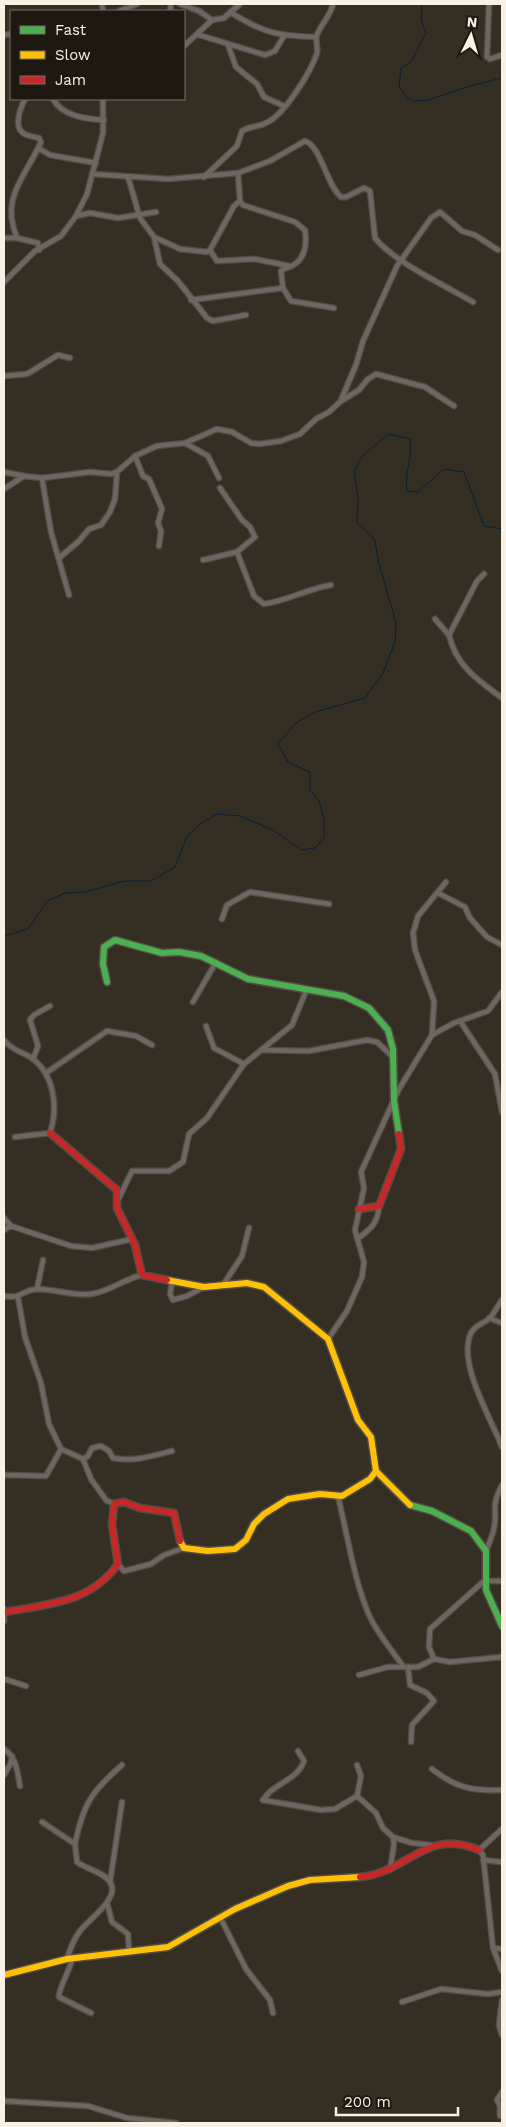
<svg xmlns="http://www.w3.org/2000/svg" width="506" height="2127" viewBox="0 0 506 2127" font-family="'Work Sans',sans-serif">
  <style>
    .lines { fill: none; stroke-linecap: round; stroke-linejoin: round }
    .stream { stroke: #052238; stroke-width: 1 }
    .street-casing { stroke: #534c44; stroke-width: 7 }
    .fast-casing { stroke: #534c44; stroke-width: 9 }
    .slow-casing { stroke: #534c44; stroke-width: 9 }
    .jam-casing { stroke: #534c44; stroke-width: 9 }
    .street { stroke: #6d6661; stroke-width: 4.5 }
    .fast { stroke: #4caf50; stroke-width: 6 }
    .slow { stroke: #ffc107; stroke-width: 6 }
    .jam { stroke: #c62828; stroke-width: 6 }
  </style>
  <rect width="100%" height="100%" fill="#352e23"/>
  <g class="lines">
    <g class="stream">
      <path d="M422 4 421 20 426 33 411 62 401 68 399 87 408 98 414 101 429 100 470 86 502 78"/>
      <path d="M4 936 28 929 47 901 65 893 86 892 124 881H151L175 867 187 836 200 824 217 814 240 816 273 830 301 850 315 848 324 837V819L319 801 310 790V772L288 762 278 744 296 723 315 712 365 698 383 673 395 642 396 623 378 560 375 540 357 523 358 498 354 471 362 456 389 434 410 439C413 457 404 473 407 491L418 492 444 469 464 472 484 526 502 529"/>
    </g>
    <defs>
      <g id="street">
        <path d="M102 4 103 11"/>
        <path d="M180 4 199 11 212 20"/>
        <path d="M489 4 487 57 490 59 502 55"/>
        <path d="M119 11 137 4"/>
        <path d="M170 11 171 4"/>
        <path d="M230 12C263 33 278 36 316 37"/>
        <path d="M4 35 11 34"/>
        <path d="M199 35 265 55 275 51 284 36"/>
        <path d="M228 45 236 67 257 84 264 97 284 106"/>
        <path d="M184 46 212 20 224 18 240 4"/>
        <path d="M25 99C21 107 13 126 23 133 27 136 34 137 39 138L41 142C25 178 0 197 17 238L38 243 39 250"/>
        <path d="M53 99C62 116 86 119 104 120"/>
        <path d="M38 148 50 155 96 163"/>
        <path d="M238 173 240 201 243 205 295 222 305 230C307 244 305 259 292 266 287 268 284 268 281 271L283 288"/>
        <path d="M92 174 168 179 238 173 270 161 305 141C321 146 326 184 341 197H346L364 188 370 191 375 238C394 262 446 286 473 302"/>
        <path d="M128 177 140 218 154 237 160 264 178 281 207 318 213 321 246 315"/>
        <path d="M204 177 237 146 242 131C250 126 260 127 268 122 285 113 311 72 317 53 318 47 315 40 317 35 321 24 330 17 333 4"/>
        <path d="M76 216 90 213 118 218 156 212"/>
        <path d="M154 237 180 249 207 252 210 250 234 206 240 201"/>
        <path d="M4 238H17"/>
        <path d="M210 250 217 261 254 259 290 266"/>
        <path d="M4 282 35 251 61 236 76 216 87 194 103 133V99"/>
        <path d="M191 300 283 288 291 301 334 308"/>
        <path d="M4 376 27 374 58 355 70 358"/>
        <path d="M341 400 356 365 363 341 397 266 431 218 440 212 462 231 475 235 498 250"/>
        <path d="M185 443 208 456 219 478"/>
        <path d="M135 456 143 476 149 479 162 509 158 523 161 531 159 546"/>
        <path d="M4 472 24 476"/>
        <path d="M42 478 51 532 69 595"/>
        <path d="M4 489 24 476 42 478 90 472 111 474 117 472 135 456 157 446 185 443 217 429 232 432 251 443 259 444 281 441 300 434 316 419 329 412 341 401 359 390 368 379 376 374 425 387 454 406"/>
        <path d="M237 552 254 596 264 604C287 601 307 589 331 585"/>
        <path d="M59 558 79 541 89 529 101 525 110 512 115 499 117 472"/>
        <path d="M203 560 237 552 255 537 250 527 242 520 220 488"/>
        <path d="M484 574 477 581 449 635C456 666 478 680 502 698"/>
        <path d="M435 619 449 635"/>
        <path d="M438 893 465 907 470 918 487 937 502 945"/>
        <path d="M222 919 227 905 250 892 329 904"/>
        <path d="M193 1002 216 962"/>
        <path d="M460 1021 495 1074 502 1112"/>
        <path d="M206 1026 214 1048 244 1064"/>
        <path d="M432 1035 434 1001 415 950 413 933 418 916 446 882"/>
        <path d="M4 1040C12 1051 24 1052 33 1059 55 1076 58 1109 50 1133L15 1137"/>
        <path d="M261 1050 309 1051 367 1040 377 1042 393 1057"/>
        <path d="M33 1059 38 1046 30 1020 34 1015 50 1006"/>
        <path d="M46 1073 107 1031 136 1036 152 1045"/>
        <path d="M119 1198 132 1171H169L183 1162 189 1134 207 1118 244 1064 292 1025 306 991"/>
        <path d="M4 1218 11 1226 71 1246 92 1248 132 1239"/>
        <path d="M4 1230 11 1226"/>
        <path d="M357 1239C371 1229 378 1223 379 1206"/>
        <path d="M172 1282 170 1294 173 1300 187 1296 204 1287"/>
        <path d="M223 1285 242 1256 249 1228"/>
        <path d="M37 1289 43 1260"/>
        <path d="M4 1296C22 1299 22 1290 37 1289 55 1289 73 1296 91 1294 109 1292 124 1279 142 1275"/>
        <path d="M18 1297 25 1337 41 1383 49 1424 61 1449 83 1459 88 1456 92 1448 101 1446 109 1451 113 1458C134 1462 152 1456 172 1451"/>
        <path d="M502 1300C498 1305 494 1314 489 1319 482 1324 475 1325 471 1333 457 1363 491 1418 502 1447"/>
        <path d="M489 1318 502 1323"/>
        <path d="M328 1339 347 1311 362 1277 364 1262 355 1230 364 1188 361 1172 399 1089 432 1035 454 1023 488 1011 502 992"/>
        <path d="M83 1459 91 1479 106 1500 114 1504"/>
        <path d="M5 1475 46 1476 61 1449"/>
        <path d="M338 1497C348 1536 353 1577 369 1615 377 1633 391 1649 403 1666"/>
        <path d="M486 1551C489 1543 493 1535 494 1528 498 1508 490 1508 502 1485"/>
        <path d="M118 1564 124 1571 151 1564 164 1555 184 1548"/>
        <path d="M4 1609V1621"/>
        <path d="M434 1659 429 1647 430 1629 484 1581H502"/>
        <path d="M408 1667 410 1685 427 1693 434 1701 412 1725 411 1742"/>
        <path d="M359 1675 388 1667H418L434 1659 450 1662 502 1657"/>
        <path d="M4 1679 26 1686"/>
        <path d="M4 1749C17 1758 17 1771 20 1786"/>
        <path d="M357 1765 361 1776 357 1796"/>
        <path d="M432 1769C456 1788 472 1791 502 1790"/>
        <path d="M4 1775 11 1763 12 1756"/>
        <path d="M263 1800 321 1810 335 1809 357 1796 376 1813 383 1828 393 1837 412 1843 431 1845"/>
        <path d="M263 1800C273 1783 297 1781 304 1761L298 1751"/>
        <path d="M42 1822 75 1844 77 1862C86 1869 104 1872 110 1882 121 1898 88 1920 80 1931 73 1940 70 1949 67 1959"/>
        <path d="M502 1829 479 1850 483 1855 493 1948 502 1971"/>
        <path d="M75 1844C83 1804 92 1791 122 1765"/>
        <path d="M483 1860 502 1862"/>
        <path d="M390 1870 394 1844 393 1837"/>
        <path d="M110 1882 122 1802"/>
        <path d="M107 1903 112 1922 128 1934 129 1950"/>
        <path d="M220 1917 246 1969 270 2000 273 2013"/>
        <path d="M493 1948 502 1949"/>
        <path d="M72 1959C70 1970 58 1990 59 1997L91 2013"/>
        <path d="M502 2000 499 2025 502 2035"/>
        <path d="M402 2002 441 1989 488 1994 502 1992"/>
        <path d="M4 2101 88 2106 127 2118 176 2123"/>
        <path d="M500 2116V2106L497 2100 502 2092"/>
      </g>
      <g id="fast">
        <path d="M107 982 103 964 104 947 115 940 162 953 179 952 201 956 248 979 344 996 369 1008 388 1030 393 1049 394 1101 399 1134"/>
        <path d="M410 1505 432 1511 471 1531 486 1551V1590L502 1626"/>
      </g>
      <g id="slow">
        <path d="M167 1280 204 1287 247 1283 264 1287 328 1339 358 1420 371 1437 376 1471 410 1505"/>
        <path d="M180 1541 184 1548 208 1551 235 1549 246 1540 254 1524 264 1514 288 1499 320 1494 342 1496 370 1479 376 1471"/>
        <path d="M4 1975 67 1959 168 1947 235 1909 288 1886 310 1880 360 1877"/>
      </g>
      <g id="jam">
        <path d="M50 1133 117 1190V1208L135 1245 142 1275 167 1280"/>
        <path d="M359 1209 379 1206 401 1149 399 1134"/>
        <path d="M5 1612C49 1604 90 1603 118 1564L112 1525 114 1504 124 1502 140 1508 174 1513 180 1541"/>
        <path d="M360 1877C408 1873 426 1827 479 1850"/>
      </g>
    </defs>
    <use href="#street" class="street-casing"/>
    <use href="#fast" class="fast-casing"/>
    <use href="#slow" class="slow-casing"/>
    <use href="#jam" class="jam-casing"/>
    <use href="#street" class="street"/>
    <use href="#fast" class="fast"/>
    <use href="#slow" class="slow"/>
    <use href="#jam" class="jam"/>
  </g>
  <rect width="506" height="2127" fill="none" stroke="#f8f1e4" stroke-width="10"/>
  <rect x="10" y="10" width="175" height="90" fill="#1e1910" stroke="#756f65"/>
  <rect x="20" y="26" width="25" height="8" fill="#4caf50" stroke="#756f65"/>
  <text x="55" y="35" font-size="15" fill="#f8f1e4">Fast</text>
  <rect x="20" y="51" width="25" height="8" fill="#ffc107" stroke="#756f65"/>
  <text x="55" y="60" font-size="15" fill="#f8f1e4">Slow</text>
  <rect x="20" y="76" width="25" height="8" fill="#c62828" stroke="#756f65"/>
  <text x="55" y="85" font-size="15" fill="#f8f1e4">Jam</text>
  <g transform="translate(471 35) rotate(5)" stroke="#1e1910" stroke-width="4" paint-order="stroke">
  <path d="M0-4L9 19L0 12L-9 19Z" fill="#f8f1e4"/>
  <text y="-8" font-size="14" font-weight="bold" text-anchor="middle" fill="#f8f1e4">N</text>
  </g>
  <path d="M336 2107v8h122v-8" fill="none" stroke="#f8f1e4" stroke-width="2.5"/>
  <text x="344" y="2107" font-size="15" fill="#f8f1e4" stroke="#1e1910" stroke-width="4" paint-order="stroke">200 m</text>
</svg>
